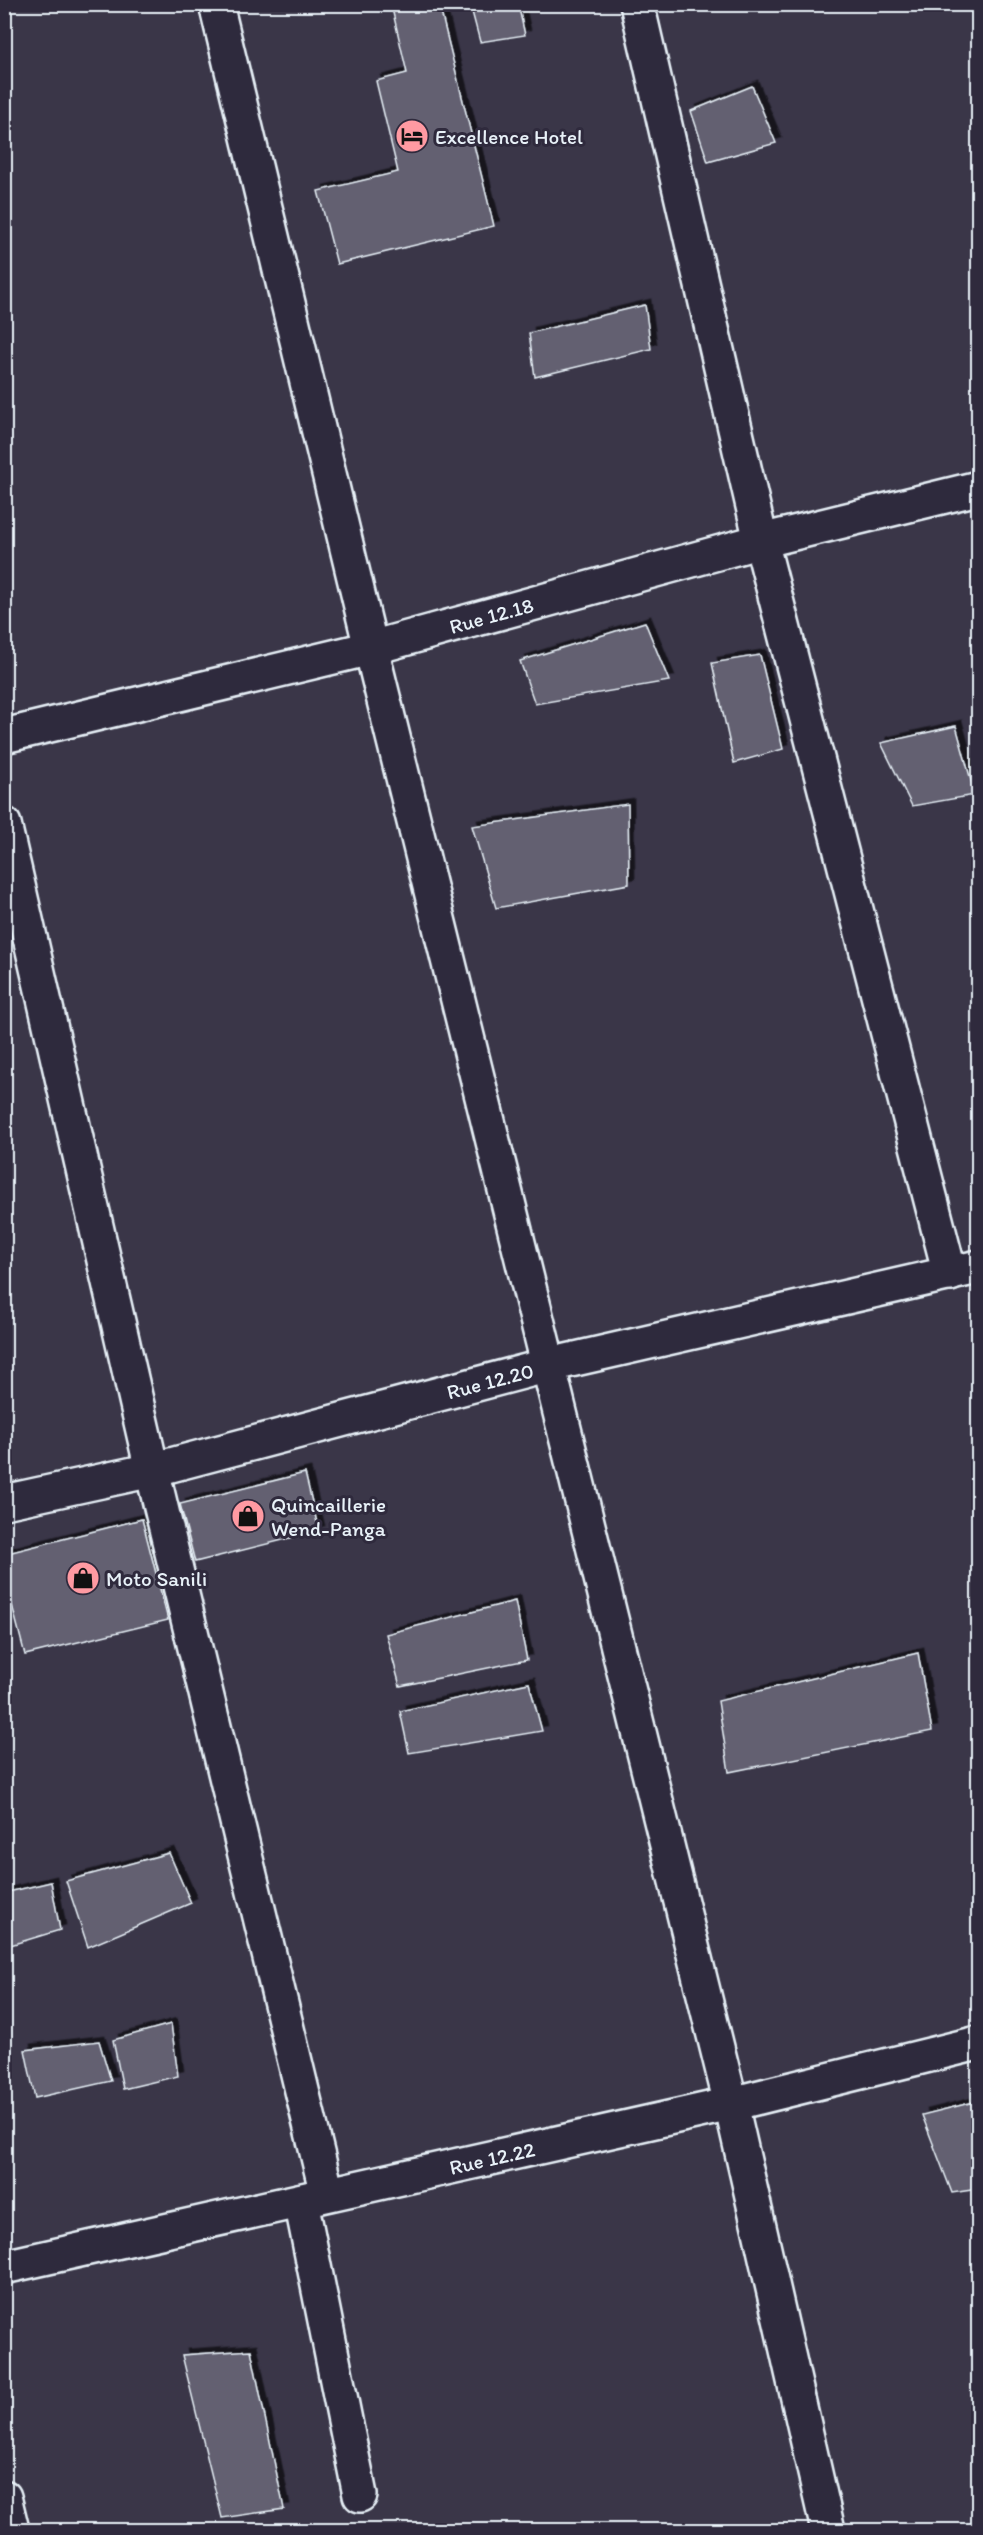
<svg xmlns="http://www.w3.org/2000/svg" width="983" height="2535" viewBox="0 0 983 2535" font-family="Itim,sans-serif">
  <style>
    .building { fill: #636171; stroke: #e8f1f8; stroke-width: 1.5; filter: url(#shadow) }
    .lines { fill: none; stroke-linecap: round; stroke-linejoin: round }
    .minor-casing { stroke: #e8f1f8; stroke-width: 38 }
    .minor { stroke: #2f2a3d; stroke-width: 33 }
    .labels { text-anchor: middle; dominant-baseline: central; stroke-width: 6; stroke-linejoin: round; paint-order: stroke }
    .poi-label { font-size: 21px; fill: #e8f1f8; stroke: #2f2a3d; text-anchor: start }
    .street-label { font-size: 21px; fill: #e8f1f8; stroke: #2f2a3d }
  </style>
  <defs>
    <filter id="shadow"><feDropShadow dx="5.5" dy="-5.5" stdDeviation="0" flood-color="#0009"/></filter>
  </defs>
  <rect width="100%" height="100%" fill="#3a3648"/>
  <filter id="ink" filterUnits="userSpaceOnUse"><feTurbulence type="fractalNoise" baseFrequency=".0167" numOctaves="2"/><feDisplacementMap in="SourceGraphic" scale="12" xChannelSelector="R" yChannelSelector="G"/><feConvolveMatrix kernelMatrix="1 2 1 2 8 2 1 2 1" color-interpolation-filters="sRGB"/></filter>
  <g filter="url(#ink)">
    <g class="building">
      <path d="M391 4H439L494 226 337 264 318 191 398 172 376 81 407 73Z"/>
      <path d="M470 4H518L525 35 480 42Z"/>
      <path d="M752 86 776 143 708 162 691 111Z"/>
      <path d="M645 305 651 349 535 377 529 333Z"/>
      <path d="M645 622 669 681 535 704 520 661Z"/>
      <path d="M760 655 783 749 734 763 712 663Z"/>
      <path d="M956 726 975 795 912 806 881 743Z"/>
      <path d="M628 804 629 884 496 908 472 826Z"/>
      <path d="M305 1473 319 1531 195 1562 180 1504Z"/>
      <path d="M142 1519 168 1620 25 1655 4 1574V1554Z"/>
      <path d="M515 1601 527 1660 400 1686 386 1634Z"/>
      <path d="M918 1653 932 1731 729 1772 718 1701Z"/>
      <path d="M529 1683 542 1731 409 1753 400 1711Z"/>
      <path d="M169 1853 191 1903 88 1947 66 1881Z"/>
      <path d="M51 1882 60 1930 4 1947V1893Z"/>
      <path d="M171 2024 178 2076 123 2089 113 2040Z"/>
      <path d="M99 2041 111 2081 35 2098 25 2050Z"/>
      <path d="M978 2101V2189L952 2193 922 2115Z"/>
      <path d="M251 2350 284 2509 222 2518 182 2355Z"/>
    </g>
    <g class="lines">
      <defs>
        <g id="minor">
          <path d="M216 4 371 648 731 2104 828 2530"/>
          <path d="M637 4 761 541 950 1274"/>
          <path id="s1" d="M4 736 371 648 761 541 978 488"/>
          <path d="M4 824 152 1470 327 2194"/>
          <path id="s2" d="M4 1502 152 1470 549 1365 978 1267"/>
          <path d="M301 2201 360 2495"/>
          <path id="s3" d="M4 2267 731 2104 978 2043"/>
          <path d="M4 2497 12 2530"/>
        </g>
      </defs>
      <use href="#minor" class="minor-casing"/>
      <use href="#minor" class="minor"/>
    </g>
  </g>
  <defs>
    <symbol id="hotel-disc" viewBox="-11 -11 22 22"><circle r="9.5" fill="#ff9aa2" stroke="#2f2a3d"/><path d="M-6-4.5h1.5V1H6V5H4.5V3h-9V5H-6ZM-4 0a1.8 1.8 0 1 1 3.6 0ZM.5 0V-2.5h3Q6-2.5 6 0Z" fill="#111"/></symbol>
    <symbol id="shop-disc" viewBox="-11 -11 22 22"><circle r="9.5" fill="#ff9aa2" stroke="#2f2a3d"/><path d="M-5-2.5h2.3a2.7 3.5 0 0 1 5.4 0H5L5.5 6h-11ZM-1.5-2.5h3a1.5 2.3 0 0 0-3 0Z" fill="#111"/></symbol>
  </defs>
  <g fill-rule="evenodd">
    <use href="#hotel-disc" x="393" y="117" width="38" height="38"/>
    <use href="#shop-disc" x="229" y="1497" width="38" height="38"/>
    <use href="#shop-disc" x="64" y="1559" width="38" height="38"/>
  </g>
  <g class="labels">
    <g class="poi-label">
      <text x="435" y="136">Excellence Hotel</text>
      <text x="271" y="1504">Quincaillerie<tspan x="271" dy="24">Wend-Panga</tspan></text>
      <text x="106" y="1578">Moto Sanili</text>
    </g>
    <g class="street-label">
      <text stroke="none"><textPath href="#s1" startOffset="502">Rue 12.18</textPath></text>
      <text stroke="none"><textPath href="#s2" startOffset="501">Rue 12.20</textPath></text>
      <text stroke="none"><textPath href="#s3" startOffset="500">Rue 12.22</textPath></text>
    </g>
  </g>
  <rect width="983" height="2535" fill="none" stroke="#2f2a3d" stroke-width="24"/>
  <rect x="12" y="12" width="959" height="2511" fill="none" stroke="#e8f1f8" stroke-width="2" filter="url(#ink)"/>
</svg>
